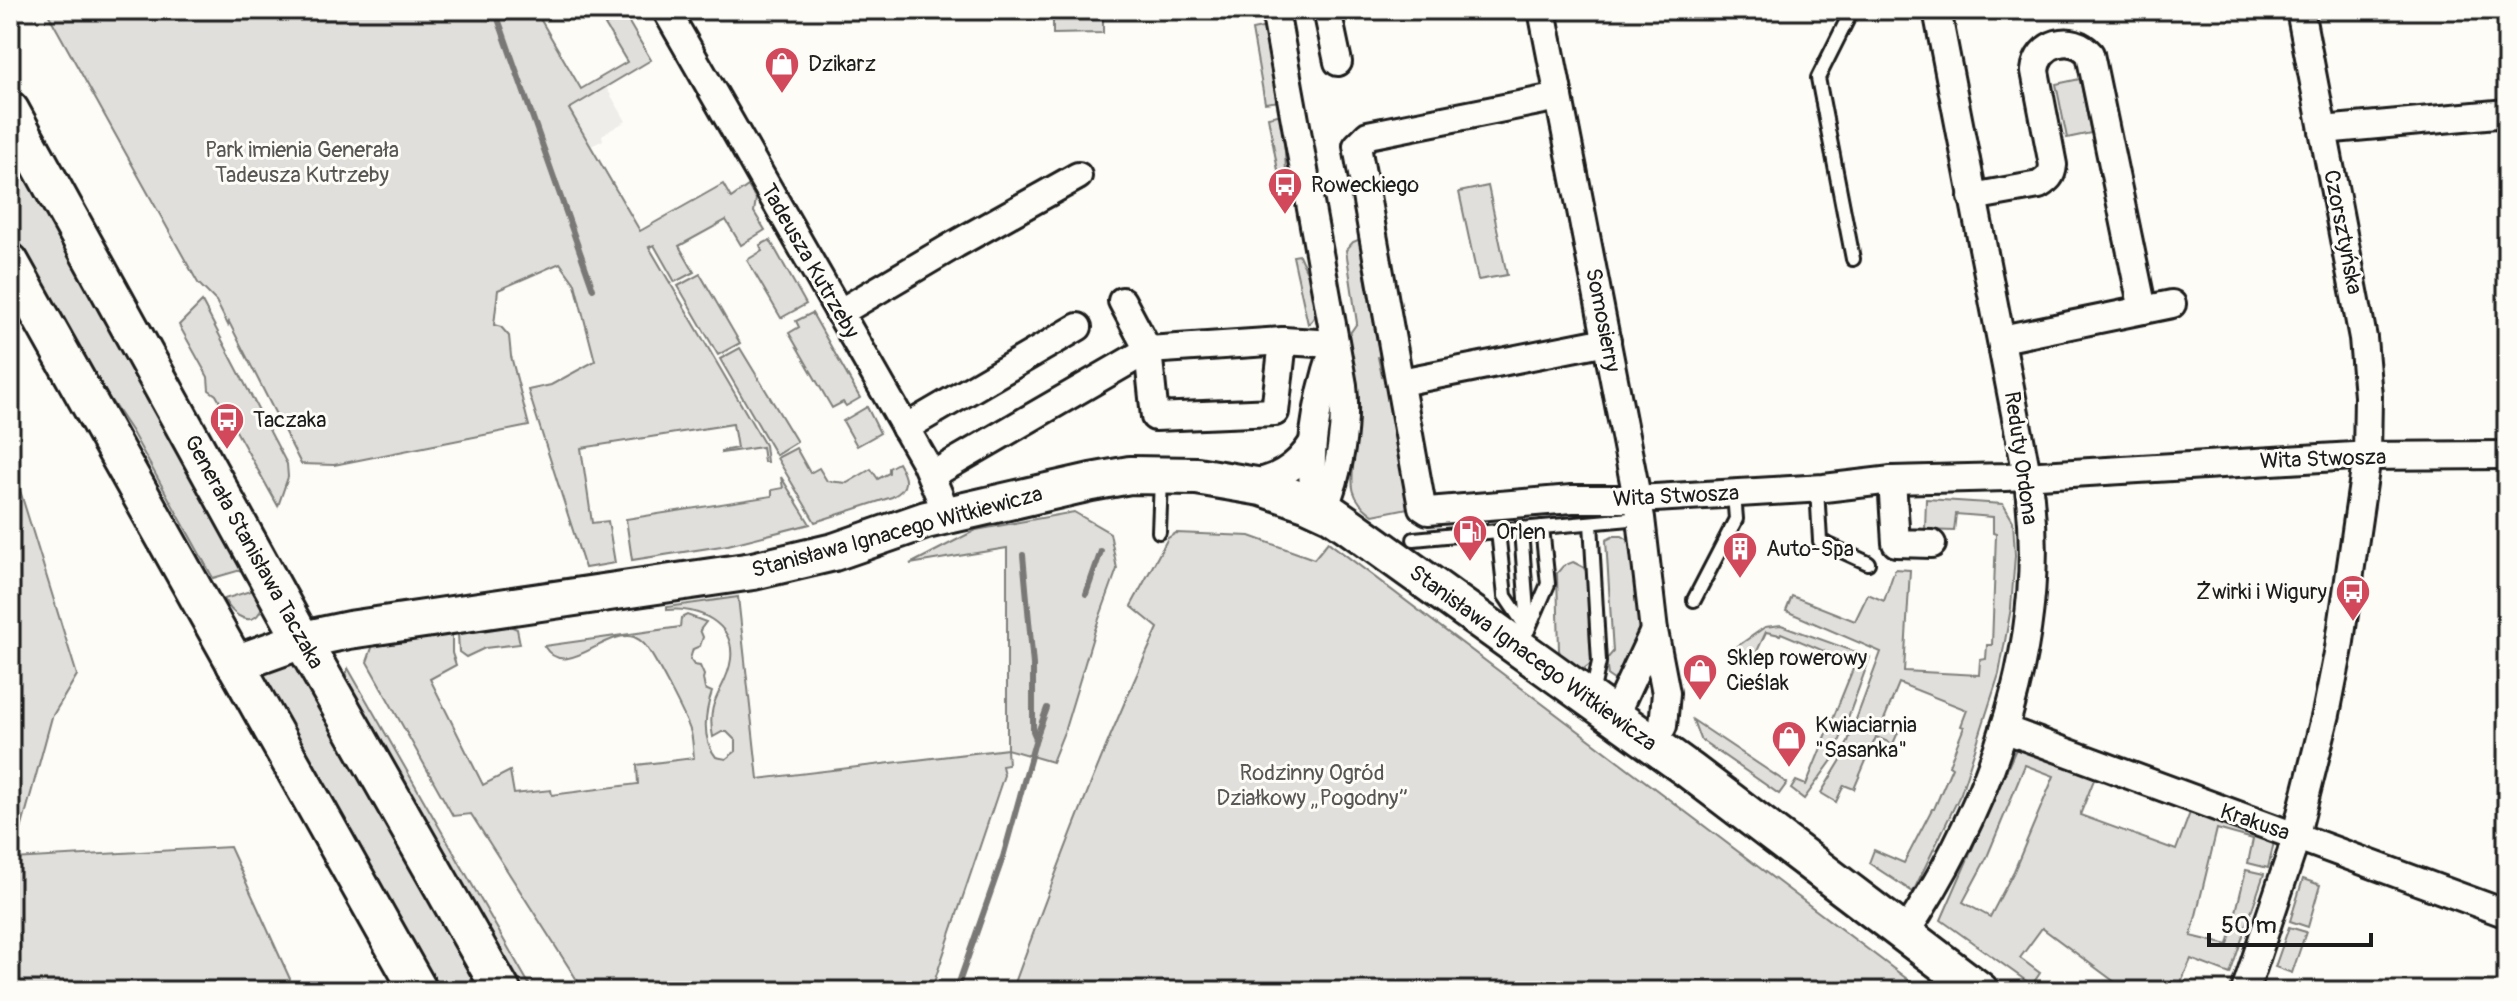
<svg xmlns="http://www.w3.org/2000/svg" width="2517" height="1001" viewBox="0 0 2517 1001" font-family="Pangolin,sans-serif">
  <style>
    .built { fill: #eeede9 }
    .green { fill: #e0dfdb; stroke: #7e7e7c; stroke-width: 2; fill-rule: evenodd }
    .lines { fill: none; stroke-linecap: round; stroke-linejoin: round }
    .stream { stroke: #797876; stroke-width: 6 }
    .lane-casing { stroke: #1c1c1c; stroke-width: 18 }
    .street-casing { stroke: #1c1c1c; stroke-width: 32 }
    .secondary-casing { stroke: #1c1c1c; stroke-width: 42 }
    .lane { stroke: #fdfcf7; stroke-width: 12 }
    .street { stroke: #fdfcf7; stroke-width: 26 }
    .secondary { stroke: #fdfcf7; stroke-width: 36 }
    .labels { text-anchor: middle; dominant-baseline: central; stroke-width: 6; stroke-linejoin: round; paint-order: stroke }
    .poi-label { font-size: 22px; fill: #1c1c1c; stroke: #fdfcf7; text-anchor: start }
    .park-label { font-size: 22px; fill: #575655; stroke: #fdfcf7 }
    .street-label { font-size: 22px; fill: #1c1c1c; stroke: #fdfcf7 }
  </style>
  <rect width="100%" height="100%" fill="#fdfcf7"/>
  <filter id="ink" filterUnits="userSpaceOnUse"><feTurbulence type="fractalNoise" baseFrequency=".0125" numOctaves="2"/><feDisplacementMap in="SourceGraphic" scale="16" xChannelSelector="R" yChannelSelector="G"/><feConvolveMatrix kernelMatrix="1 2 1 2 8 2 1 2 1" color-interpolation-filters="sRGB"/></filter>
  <g filter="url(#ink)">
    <path class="built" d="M606 87 626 121 602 135 603 140 591 146 569 108Z"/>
    <g class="green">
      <path d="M46 10H535L581 89 627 62 605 25 624 14 651 60 569 109 640 231 723 184 731 198 748 186 756 199 754 212 765 230 741 245 726 220 679 246 694 272 675 282 654 245 649 247 765 445 767 462H764L762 447 721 453V451L737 448 733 424 581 448 592 523 608 521 615 563 585 568 528 390 551 385 595 361 575 284 560 263 498 290 494 325 501 327 509 336 511 356 529 426 334 465 301 464 229 322 228 325 216 301 198 283Z"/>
      <path d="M1053 10H1103V33L1053 34Z"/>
      <path d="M1267 27 1281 101 1265 103 1252 30Z"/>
      <path d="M2080 79 2091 133 2067 138 2056 84Z"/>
      <path d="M1283 114 1287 191 1282 192 1268 117Z"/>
      <path d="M10 140 248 568 213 578 132 432 67 334 10 232Z"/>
      <path d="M1488 186 1507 275 1478 280 1459 192Z"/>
      <path d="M1363 238 1366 259 1362 260 1380 356 1378 357 1382 376 1392 374 1413 507 1373 515C1349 498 1351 485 1354 458L1345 456 1346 339 1357 323 1346 250 1353 242Z"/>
      <path d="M770 240 806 304 781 318 747 260 762 251 760 245Z"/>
      <path d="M1299 255C1307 274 1329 308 1308 324L1293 256Z"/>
      <path d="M700 274 740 343 718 355 678 286Z"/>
      <path d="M202 302 287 464 288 477 278 506 216 395 209 390 208 377 179 325Z"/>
      <path d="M812 313 860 398 846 406 843 402 832 408 789 333 799 327 796 321Z"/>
      <path d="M740 348 797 442 776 455 720 359Z"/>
      <path d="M867 407 880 433 857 446 843 421Z"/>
      <path d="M796 448 810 473 819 468 827 481 847 483 871 469 878 479 889 473V468L898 463C907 478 910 488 892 497L815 522 777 458Z"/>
      <path d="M10 458 77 675 52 717 13 859 230 847 290 979 274 991H10Z"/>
      <path d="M781 477 810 524 728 545 632 560 626 519 772 496V490L783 488Z"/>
      <path d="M1926 499 2003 504 2013 521 2015 555 2011 608 1999 674 1961 793 1913 892 1869 863 1874 850 1904 863 1932 809H1934L1952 767 1949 765 1964 727 1961 726 1967 710 1899 683 1883 722 1899 730 1893 744 1876 737 1854 789 1844 785 1836 802 1821 793 1841 760 1881 652 1786 611 1792 596 1855 621 1868 594 1884 601 1895 569 1910 570 1904 671 1979 675 1980 660 1986 659 1987 645H1992L1996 534 1993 533V517L1956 514 1954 531 1925 530Z"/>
      <path d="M1074 512 1110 533 1117 569 1095 630 1064 732 1052 762 1007 749 1008 765 1002 766 1004 775 931 991H584L471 814 453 816 367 662 373 645 452 633V653L456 665 430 679 483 785 510 771 514 794 551 790 552 795 638 784 637 765 694 758C693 750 693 741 691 733 687 719 654 655 644 644 641 641 639 639 634 637 605 628 566 682 544 646L680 627 681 618 687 615 706 622 700 630 703 637 700 646 693 649 690 659 694 665 700 666 704 675 703 679 705 689 712 692C705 712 701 739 716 757L726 759 736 751V741L727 732H722L713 737C705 697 727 691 731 659 735 623 697 606 667 610V607L738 597 758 779 1007 749V548L910 564 976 530Z"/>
      <path d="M1176 533 1250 536 1314 559 1328 542 1923 991H1012C1057 868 1103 746 1158 628L1131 606 1168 538Z"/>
      <path d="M1614 536H1622L1632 542 1643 624 1621 679 1614 680 1608 676 1606 660 1613 652 1606 540Z"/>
      <path d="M1573 562 1583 567 1589 574 1593 656 1590 664 1580 672 1562 660 1559 650 1557 573 1563 566Z"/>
      <path d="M260 588C270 623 241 631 224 599Z"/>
      <path d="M1781 625 1870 657 1833 759 1804 799 1791 789 1796 781 1806 785 1855 664 1781 633 1780 635 1766 632 1753 660 1732 650 1765 627Z"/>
      <path d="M510 626 517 629 520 644 485 648 466 657 459 652 458 633Z"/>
      <path d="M296 660 490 991H435L262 675 265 668Z"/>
      <path d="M348 668 533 991H517L349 692 345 677Z"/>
      <path d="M1693 720 1787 783 1779 794 1700 739Z"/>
      <path d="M2019 742 2097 772 2080 815 2176 850 2191 810 2274 842 2268 868 2248 863 2253 839 2217 829 2191 936 2228 945 2246 870 2264 874 2230 974 2191 959 2177 991H2127L2042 928 2020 958 2040 973 2032 985 1941 920ZM2025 765 2054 776 2014 871 1990 917 1963 902 1987 857Z"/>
      <path d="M2303 879 2320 885 2308 927 2290 921Z"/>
      <path d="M2289 927 2306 932 2292 973 2275 967Z"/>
    </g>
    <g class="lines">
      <g class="stream">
        <path d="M495 10 593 289"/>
        <path d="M1023 555 1033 665V731L1036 738"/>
        <path d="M1086 594 1101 551"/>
        <path d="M956 991 1003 857 1036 738 1047 708"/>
      </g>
      <defs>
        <g id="lane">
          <path d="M1852 10 1818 78 1853 259"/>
          <path d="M1817 488 1820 541 1868 563"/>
          <path d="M1521 529 1528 626"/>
          <path d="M1159 532 1161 479"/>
          <path d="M1414 539 1498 531"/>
          <path d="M1694 600 1736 519 1734 494"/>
          <path d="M1528 630 1548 584 1542 527"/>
          <path d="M1518 644 1528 630 1505 596 1498 531 1641 518"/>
          <path d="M1588 695 1594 685 1599 662 1591 523"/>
        </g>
        <g id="street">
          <path d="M666 10 925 462 947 514"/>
          <path d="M1275 10 1343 385C1347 426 1340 473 1323 510"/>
          <path d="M1327 10 1338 62"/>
          <path d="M1542 10 1641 518 1654 631 1666 693 1663 726 1651 744"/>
          <path d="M1559 97 1368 135 1357 146 1422 507 1428 511 1572 499H1638L1824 488 1892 480 2006 477 2354 456 2507 455"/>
          <path d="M2323 130 2507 113"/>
          <path d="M1972 197 2039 185C2048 179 2052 176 2053 165L2035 71C2038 42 2072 33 2090 54L2143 310"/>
          <path d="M1122 301 1148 350 1155 417 1275 412 1283 341"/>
          <path d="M839 313 956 244 1078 176"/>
          <path d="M2002 339 2172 304"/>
          <path d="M1401 382 1607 341"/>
          <path d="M905 428 1078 327"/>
          <path d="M932 475 1148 350 1283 341 1335 344"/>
          <path d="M1892 480 1896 543 1932 544"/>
          <path d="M1246 483C1274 483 1297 467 1312 444"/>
          <path d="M1323 510C1298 480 1321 386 1333 351"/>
          <path d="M1614 717 1654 631"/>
          <path d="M2004 729 2507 914"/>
          <path d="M1904 935C1993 802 2052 636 2027 475L1937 10"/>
          <path d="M2245 991 2291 854 2326 714 2339 648 2367 456 2368 396 2363 338 2300 10"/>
        </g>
        <g id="secondary">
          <path d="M10 110 302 640 502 991"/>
          <path d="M10 262 419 991"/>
          <path d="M235 664 302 640 349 630 753 571 834 552 926 520 1091 482 1130 475 1197 476 1262 487 1306 502 1332 514 1348 525 1689 770 1980 991"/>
        </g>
      </defs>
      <use href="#lane" class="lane-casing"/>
      <use href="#street" class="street-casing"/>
      <use href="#secondary" class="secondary-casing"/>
      <use href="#lane" class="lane"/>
      <use href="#street" class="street"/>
      <use href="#secondary" class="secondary"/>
    </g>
  </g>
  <defs>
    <symbol id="shop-pin" viewBox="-11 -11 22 30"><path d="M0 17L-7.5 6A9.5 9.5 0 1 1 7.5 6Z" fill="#d1495b" stroke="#fdfcf7"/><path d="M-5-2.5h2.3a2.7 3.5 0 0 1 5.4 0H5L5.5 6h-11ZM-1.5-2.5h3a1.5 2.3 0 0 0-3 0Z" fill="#fff"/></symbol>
    <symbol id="bus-pin" viewBox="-11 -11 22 30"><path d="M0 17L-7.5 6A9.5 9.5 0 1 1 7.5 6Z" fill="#d1495b" stroke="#fdfcf7"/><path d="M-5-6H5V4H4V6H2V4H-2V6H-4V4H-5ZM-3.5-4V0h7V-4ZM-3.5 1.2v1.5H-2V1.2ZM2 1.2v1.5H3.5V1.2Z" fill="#fff"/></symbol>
    <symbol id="fuel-pin" viewBox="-11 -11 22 30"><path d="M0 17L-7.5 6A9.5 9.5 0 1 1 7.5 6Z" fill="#d1495b" stroke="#fdfcf7"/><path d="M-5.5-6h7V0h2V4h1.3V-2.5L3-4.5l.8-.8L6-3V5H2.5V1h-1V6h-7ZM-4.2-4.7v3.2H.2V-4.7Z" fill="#fff"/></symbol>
    <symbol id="building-pin" viewBox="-11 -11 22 30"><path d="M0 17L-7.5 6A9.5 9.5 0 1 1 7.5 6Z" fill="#d1495b" stroke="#fdfcf7"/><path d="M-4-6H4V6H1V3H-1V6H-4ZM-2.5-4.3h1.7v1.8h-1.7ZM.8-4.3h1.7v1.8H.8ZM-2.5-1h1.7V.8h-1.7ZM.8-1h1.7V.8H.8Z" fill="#fff"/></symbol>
  </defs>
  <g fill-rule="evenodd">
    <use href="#shop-pin" x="762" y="44" width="40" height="54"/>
    <use href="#bus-pin" x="1265" y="165" width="40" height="54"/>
    <use href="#bus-pin" x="207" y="400" width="40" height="54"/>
    <use href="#fuel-pin" x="1450" y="512" width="40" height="54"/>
    <use href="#building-pin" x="1720" y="529" width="40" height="54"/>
    <use href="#bus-pin" x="2333" y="572" width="40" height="54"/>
    <use href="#shop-pin" x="1680" y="651" width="40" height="54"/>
    <use href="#shop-pin" x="1769" y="718" width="40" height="54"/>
  </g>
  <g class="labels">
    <g class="poi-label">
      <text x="808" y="64">Dzikarz</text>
      <text x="1311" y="185">Roweckiego</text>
      <text x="253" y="420">Taczaka</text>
      <text x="1496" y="532">Orlen</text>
      <text x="1766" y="549">Auto-Spa</text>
      <text x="2327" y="592" text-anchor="end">Żwirki i Wigury</text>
      <text x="1726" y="658">Sklep rowerowy<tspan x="1726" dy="25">Cieślak</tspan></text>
      <text x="1815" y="725">Kwiaciarnia<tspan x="1815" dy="25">"Sasanka"</tspan></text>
    </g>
    <g class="park-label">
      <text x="302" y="150">Park imienia Generała<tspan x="302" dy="25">Tadeusza Kutrzeby</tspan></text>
      <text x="1312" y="773">Rodzinny Ogród<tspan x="1312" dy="25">Działkowy „Pogodny”</tspan></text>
    </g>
    <g class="street-label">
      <text transform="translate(2343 232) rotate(79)">Czorsztyńska</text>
      <text transform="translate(810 261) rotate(60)">Tadeusza Kutrzeby</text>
      <text transform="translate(1603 320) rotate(79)">Somosierry</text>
      <text transform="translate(2021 458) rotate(82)">Reduty Ordona</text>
      <text transform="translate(2323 459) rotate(-2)">Wita Stwosza</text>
      <text transform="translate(1676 496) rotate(-3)">Wita Stwosza</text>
      <text transform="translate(897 532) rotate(-15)">Stanisława Ignacego Witkiewicza</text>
      <text transform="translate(254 552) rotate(61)">Generała Stanisława Taczaka</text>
      <text transform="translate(1533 658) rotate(36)">Stanisława Ignacego Witkiewicza</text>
      <text transform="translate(2255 822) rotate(19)">Krakusa</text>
    </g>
  </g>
  <rect width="2517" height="1001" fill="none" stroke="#fdfcf7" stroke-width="40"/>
  <rect x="20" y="20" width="2477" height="961" fill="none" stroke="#1c1c1c" stroke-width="3" filter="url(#ink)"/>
  <path d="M2209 933v12h162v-12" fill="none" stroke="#1c1c1c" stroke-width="4"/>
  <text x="2221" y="933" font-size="24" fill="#1c1c1c" stroke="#fdfcf7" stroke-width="6" paint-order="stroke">50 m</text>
</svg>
